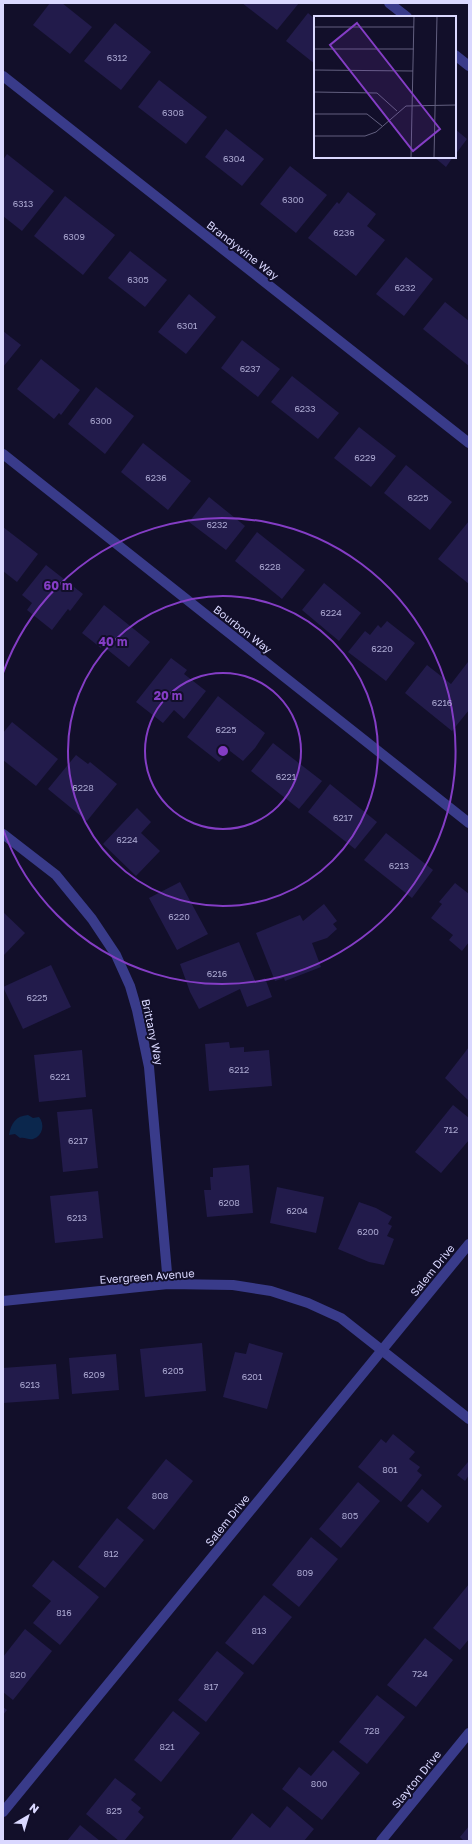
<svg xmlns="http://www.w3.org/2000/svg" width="472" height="1844" viewBox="0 0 472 1844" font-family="'Golos Text',sans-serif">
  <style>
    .water { fill: #0b274d }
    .building { fill: #221b4b }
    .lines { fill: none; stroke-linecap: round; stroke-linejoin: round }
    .minor { stroke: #393b8a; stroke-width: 10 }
    .ring { fill: none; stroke: #843dc5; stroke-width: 2 }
    .labels { text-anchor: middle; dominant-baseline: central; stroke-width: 4; stroke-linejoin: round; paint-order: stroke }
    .number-label { font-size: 9px; fill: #aca9d2 }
    .street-label { font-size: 11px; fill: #dad8ff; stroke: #120f2a }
    .inset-road { fill: none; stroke: #625f7f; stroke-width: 1 }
    .view { fill: #843dc5; fill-opacity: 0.15; stroke: #843dc5; stroke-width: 2 }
    .inset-edge { fill: none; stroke: #dad8ff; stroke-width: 2 }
    .centre { fill: #843dc5; stroke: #120f2a; stroke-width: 2 }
    .ring-label { font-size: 12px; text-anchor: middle; font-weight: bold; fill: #843dc5; stroke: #120f2a; stroke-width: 4; stroke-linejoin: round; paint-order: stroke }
  </style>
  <rect width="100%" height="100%" fill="#120f2a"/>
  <path class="water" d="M28 1115 33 1118 39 1117C45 1124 43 1136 33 1139 28 1140 25 1137 20 1138L15 1134 9 1135C11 1123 16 1116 28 1115Z"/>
  <g class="building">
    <path d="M50 3H62L92 27 70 54 33 25Z"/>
    <path d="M242 3H299L277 30Z"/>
    <path d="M308 13 315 19V64L286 41Z"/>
    <path d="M115 23 151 52 121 90 84 61Z"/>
    <path d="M159 80 207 117 186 144 138 107Z"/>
    <path d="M226 129 264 159 242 186 205 157Z"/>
    <path d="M455 129 467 139 455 155Z"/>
    <path d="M7 154 54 191 22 231 3 216V160Z"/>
    <path d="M434 157H453L446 167Z"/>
    <path d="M290 166 327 195 296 233 260 204Z"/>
    <path d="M348 192 376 214 367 226 385 240 356 276 308 238 337 202 339 204Z"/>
    <path d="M65 196 115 235 83 275 34 236Z"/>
    <path d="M130 251 167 280 145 307 108 278Z"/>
    <path d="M406 257 433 279 404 316 376 294Z"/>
    <path d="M189 294 216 317 186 354 158 332Z"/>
    <path d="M445 302 469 321V366L423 329Z"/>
    <path d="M3 331 21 345 3 367Z"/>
    <path d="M242 340 280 369 258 397 221 368Z"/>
    <path d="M41 359 80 390 61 415 59 413 54 419 17 389Z"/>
    <path d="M292 376 339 413 318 439 271 402Z"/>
    <path d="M96 387 134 416 105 454 68 424Z"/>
    <path d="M359 427 396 456 371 487 334 458Z"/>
    <path d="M143 443 191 481 168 510 121 472Z"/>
    <path d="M406 465 452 502 430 530 384 493Z"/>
    <path d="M209 497 245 526 226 550 189 522Z"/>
    <path d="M469 521V584L438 559Z"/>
    <path d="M3 527 38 554 17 582 3 571Z"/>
    <path d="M257 532 305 570 282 599 235 561Z"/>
    <path d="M46 565 83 594 70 611 68 609 52 630 27 610 32 603 22 595Z"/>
    <path d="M324 583 361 613 339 641 302 610Z"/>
    <path d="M104 605 150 642 129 667 103 646 101 648 82 633Z"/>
    <path d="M387 621 415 643 386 681 348 652 365 631 370 635 378 625 381 628Z"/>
    <path d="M171 658 187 670 184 674 206 691 184 719 174 710 163 723 136 702Z"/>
    <path d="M468 662 469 710 452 731 405 693 427 665 451 684Z"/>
    <path d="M218 696 265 733 255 748 243 761 230 751 219 762 187 737Z"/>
    <path d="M12 722 58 759 36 786 3 760V733Z"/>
    <path d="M273 743 322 781 299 809 251 771Z"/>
    <path d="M76 755 88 764 90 762 117 784 87 821 48 789Z"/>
    <path d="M330 784 377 822 355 849 308 812Z"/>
    <path d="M137 808 151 822 141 833 160 851 136 876 103 844Z"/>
    <path d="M386 833 433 870 412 898 364 860Z"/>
    <path d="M180 882 208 934 177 950 149 898Z"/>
    <path d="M455 883 469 894V942L462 951 449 940 453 935 431 918 442 904 439 902Z"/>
    <path d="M324 904 337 921 333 924 337 929 327 938 312 943 321 967 285 981 284 978 275 981 256 933 300 915 303 921Z"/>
    <path d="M3 912 25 933 3 956Z"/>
    <path d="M239 942 256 983 265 978 272 997 247 1007 240 989 199 1009 190 992 180 964Z"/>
    <path d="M51 965 71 1007 23 1029 3 987Z"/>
    <path d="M229 1042 230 1048 244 1047V1052L269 1050 272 1086 209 1091 205 1044Z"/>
    <path d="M469 1047V1101L445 1078Z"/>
    <path d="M82 1050 86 1097 39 1102 34 1055Z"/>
    <path d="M453 1105 469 1118V1140L441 1173 415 1152Z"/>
    <path d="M92 1109 98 1168 63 1172 57 1112Z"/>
    <path d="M249 1165 253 1213 207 1217 204 1190H211L210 1177H213V1168Z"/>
    <path d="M277 1187 324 1197 316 1233 270 1223Z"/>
    <path d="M98 1191 103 1238 55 1243 50 1196Z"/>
    <path d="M359 1202 376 1208 392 1217 388 1224 392 1226 387 1236 394 1239 384 1265 369 1262 338 1249Z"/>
    <path d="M202 1343 206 1391 145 1397 140 1349Z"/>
    <path d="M249 1343 283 1353 267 1409 223 1397 235 1352 246 1354Z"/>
    <path d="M116 1354 119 1390 72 1394 69 1358Z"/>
    <path d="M56 1364 59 1399 3 1403V1368Z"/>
    <path d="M393 1434 415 1452 409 1459 420 1467 417 1471 422 1475 401 1502 358 1467 381 1439 386 1443Z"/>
    <path d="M166 1459 193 1481 154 1530 127 1508Z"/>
    <path d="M468 1462 469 1463V1475L465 1481 457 1475Z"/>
    <path d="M358 1482 380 1501 341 1548 319 1529Z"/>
    <path d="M422 1489 442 1506 428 1523 407 1506Z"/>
    <path d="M117 1518 144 1540 105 1588 78 1567Z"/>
    <path d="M311 1537 338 1559 299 1607 272 1585Z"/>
    <path d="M53 1560 99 1597 60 1645 33 1623 51 1601 32 1586Z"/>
    <path d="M469 1584V1639L460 1650 433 1628Z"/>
    <path d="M264 1595 292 1617 253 1665 225 1643Z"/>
    <path d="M25 1629 52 1651 13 1700 3 1692V1657Z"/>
    <path d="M425 1638 453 1660 416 1707 387 1685Z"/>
    <path d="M217 1651 244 1673 206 1722 178 1700Z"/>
    <path d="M377 1695 405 1717 367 1764 339 1742Z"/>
    <path d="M3 1707 7 1710 3 1715Z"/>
    <path d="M173 1711 200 1733 161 1782 134 1760Z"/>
    <path d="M333 1750 360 1773 322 1820 282 1789 299 1767 311 1776Z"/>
    <path d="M115 1778 136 1794 131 1800 141 1808 138 1812 144 1817 124 1841H119L86 1814Z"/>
    <path d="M287 1806 314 1829 304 1841 231 1840 252 1813 270 1828Z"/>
    <path d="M80 1825 100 1841H67Z"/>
    <path d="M469 1826V1841H464L460 1837Z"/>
  </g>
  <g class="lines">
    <g class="minor">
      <path d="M389 3 407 17"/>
      <path d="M455 55 469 66"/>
      <path d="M3 76 469 443"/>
      <path d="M3 454 469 823"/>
      <path d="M3 834 56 875 92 919 116 955 130 986 137 1010 149 1067 168 1284"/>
      <path d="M3 1301 168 1284 233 1285 271 1291 308 1303 341 1318 469 1419"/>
      <path d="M3 1812 469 1244"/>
      <path d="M381 1841 469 1733"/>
    </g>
  </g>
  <g class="ring">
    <circle cx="223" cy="751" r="78"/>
    <circle cx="223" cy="751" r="155"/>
    <path d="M3 673A233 233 0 1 1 3 829"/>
  </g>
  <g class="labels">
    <g class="number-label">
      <text x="117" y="57">6312</text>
      <text x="173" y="112">6308</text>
      <text x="234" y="158">6304</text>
      <text x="293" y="199">6300</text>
      <text x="23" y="203">6313</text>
      <text x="344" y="232">6236</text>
      <text x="74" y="236">6309</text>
      <text x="138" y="279">6305</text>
      <text x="405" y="287">6232</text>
      <text x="187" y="325">6301</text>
      <text x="250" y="368">6237</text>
      <text x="305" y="408">6233</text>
      <text x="101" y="420">6300</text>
      <text x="365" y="457">6229</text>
      <text x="156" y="477">6236</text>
      <text x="418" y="497">6225</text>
      <text x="217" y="524">6232</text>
      <text x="270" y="566">6228</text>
      <text x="331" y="612">6224</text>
      <text x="382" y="648">6220</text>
      <text x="442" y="702">6216</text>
      <text x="226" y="729">6225</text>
      <text x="286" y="776">6221</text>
      <text x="83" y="787">6228</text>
      <text x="343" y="817">6217</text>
      <text x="127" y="839">6224</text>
      <text x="399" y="865">6213</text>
      <text x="179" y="916">6220</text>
      <text x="217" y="973">6216</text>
      <text x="37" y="997">6225</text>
      <text x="239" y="1069">6212</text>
      <text x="60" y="1076">6221</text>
      <text x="451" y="1129">712</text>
      <text x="78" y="1140">6217</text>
      <text x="229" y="1202">6208</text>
      <text x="297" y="1210">6204</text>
      <text x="77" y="1217">6213</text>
      <text x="368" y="1231">6200</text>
      <text x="173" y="1370">6205</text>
      <text x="94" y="1374">6209</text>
      <text x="252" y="1376">6201</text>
      <text x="30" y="1384">6213</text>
      <text x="390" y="1469">801</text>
      <text x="160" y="1495">808</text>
      <text x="350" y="1515">805</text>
      <text x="111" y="1553">812</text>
      <text x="305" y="1572">809</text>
      <text x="64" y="1612">816</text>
      <text x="259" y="1630">813</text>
      <text x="420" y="1673">724</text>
      <text x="18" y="1674">820</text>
      <text x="211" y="1686">817</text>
      <text x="372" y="1730">728</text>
      <text x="167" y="1746">821</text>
      <text x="319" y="1783">800</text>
      <text x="114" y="1810">825</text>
    </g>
    <g class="street-label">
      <text transform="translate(243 250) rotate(38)">Brandywine Way</text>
      <text transform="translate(243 629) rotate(38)">Bourbon Way</text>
      <text transform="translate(153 1032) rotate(78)">Brittany Way</text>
      <text transform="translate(432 1270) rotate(-51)">Salem Drive</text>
      <text transform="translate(147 1276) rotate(-4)">Evergreen Avenue</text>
      <text transform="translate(227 1520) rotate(-51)">Salem Drive</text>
      <text transform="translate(416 1779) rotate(-51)">Slayton Drive</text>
    </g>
  </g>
  <g transform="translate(314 16)">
    <rect width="142" height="142" fill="#120f2a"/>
    <path class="inset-road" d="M0 11H100M0 33H100M0 54 99 55M0 76 63 77 83 95M0 98H53L68 110M0 120H51L62 116 92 90 142 89M97 142 100 0M120 142 123 0"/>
    <path class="view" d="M43 7 126 113 99 135 16 29Z"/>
    <rect width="142" height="142" class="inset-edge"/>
  </g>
  <circle cx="223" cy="751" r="6" class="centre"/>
  <g class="ring-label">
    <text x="58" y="590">60 m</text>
    <text x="113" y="646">40 m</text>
    <text x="168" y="700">20 m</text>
  </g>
  <rect width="472" height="1844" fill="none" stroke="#dad8ff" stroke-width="8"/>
  <g transform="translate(28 1816) rotate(38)" stroke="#120f2a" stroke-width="3" paint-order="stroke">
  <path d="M0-3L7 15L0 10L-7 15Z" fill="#dad8ff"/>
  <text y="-6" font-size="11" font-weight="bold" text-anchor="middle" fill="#dad8ff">N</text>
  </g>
</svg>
